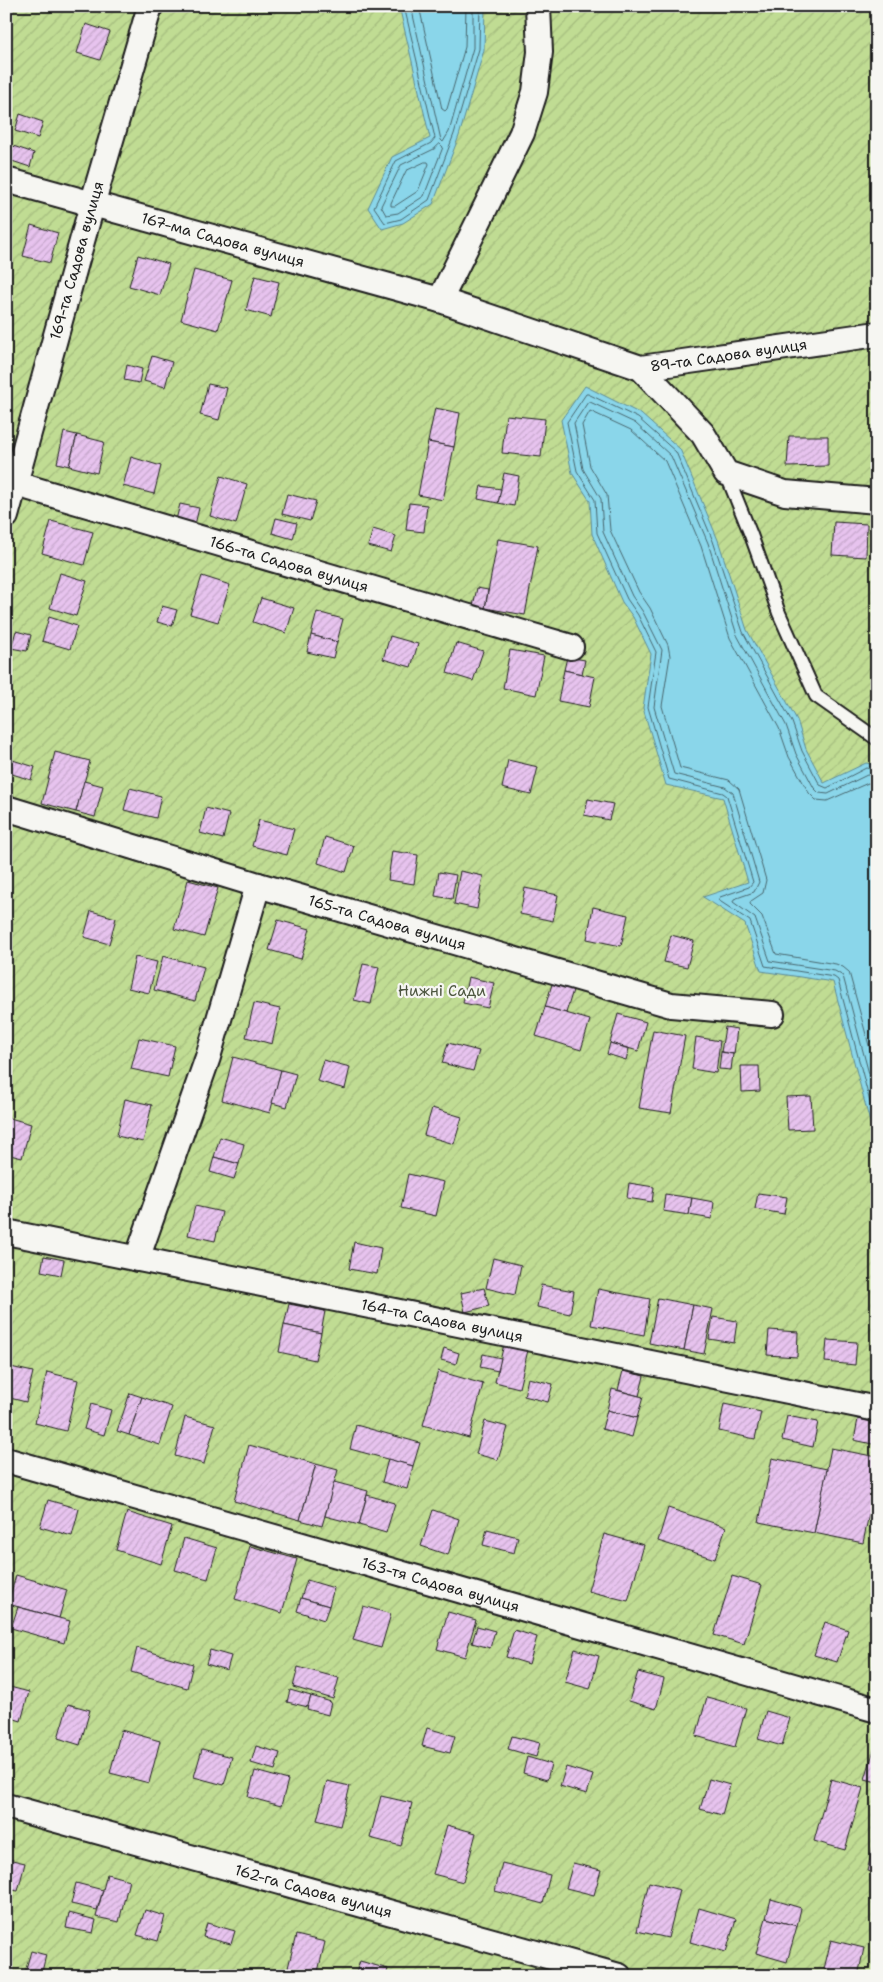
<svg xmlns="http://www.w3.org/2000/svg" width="883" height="1982" viewBox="0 0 883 1982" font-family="'Shantell Sans',sans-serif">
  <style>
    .garden { fill: url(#garden-furrows); stroke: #6e7c58 }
    .water { fill: #8ad6ea; stroke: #5e8c98 }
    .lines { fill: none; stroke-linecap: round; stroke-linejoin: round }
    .shore { stroke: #48666e; stroke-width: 1 }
    .building { fill: url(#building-hatch); stroke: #1c1c1c }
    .service-casing { stroke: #1c1c1c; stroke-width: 16 }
    .minor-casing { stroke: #1c1c1c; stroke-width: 28 }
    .service { stroke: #f6f6f2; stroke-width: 12 }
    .minor { stroke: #f6f6f2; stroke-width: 24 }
    .labels { text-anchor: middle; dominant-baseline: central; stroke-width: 4.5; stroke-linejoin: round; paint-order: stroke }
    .street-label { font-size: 15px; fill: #1c1c1c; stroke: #f6f6f2 }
    .park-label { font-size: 15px; fill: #4d5640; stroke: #f6f6f2 }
  </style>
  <defs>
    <pattern id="garden-furrows" width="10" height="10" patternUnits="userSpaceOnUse" patternTransform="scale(1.25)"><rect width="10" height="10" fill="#c0dc93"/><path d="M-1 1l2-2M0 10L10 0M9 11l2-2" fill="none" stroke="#a4bc7e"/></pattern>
    <pattern id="building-hatch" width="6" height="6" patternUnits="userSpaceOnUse" patternTransform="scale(1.25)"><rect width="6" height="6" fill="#e7c3ee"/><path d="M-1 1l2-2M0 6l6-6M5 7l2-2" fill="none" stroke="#c6a7cc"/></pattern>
  </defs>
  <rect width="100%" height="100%" fill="#f2e7f1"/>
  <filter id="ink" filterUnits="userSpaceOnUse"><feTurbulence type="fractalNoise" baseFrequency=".02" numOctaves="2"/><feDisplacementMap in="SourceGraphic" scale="10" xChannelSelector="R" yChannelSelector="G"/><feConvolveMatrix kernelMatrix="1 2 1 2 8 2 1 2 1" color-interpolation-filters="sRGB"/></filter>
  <g filter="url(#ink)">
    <rect class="garden" x="6" y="6" width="871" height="1970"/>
    <g class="water">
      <path d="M399 6H485L484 50 459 136 433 204 403 223 382 229 368 208 392 157 430 138Z"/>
      <path d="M585 386 641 414 680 449 718 540 747 630 797 720 806 749 824 783 866 763 877 765V1149L833 982 761 971 745 924 703 897 748 882 723 798 666 785 643 708 651 654 633 617 622 602 592 534 590 501 572 473 561 420Z"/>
    </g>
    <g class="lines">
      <g class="shore">
        <path d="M404 6 435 138 431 143 396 161 374 207 385 223 401 219 429 200 454 134 479 49 480 6"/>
        <path d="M411 6 441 140 443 142 449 132 473 48V6"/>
        <path d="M419 6 442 109 445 111 447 109 465 47 466 6"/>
        <path d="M440 144 443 147 424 196 398 213 386 215 381 206 401 165 434 149Z"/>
        <path d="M425 162H428L429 164 418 191 395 206H391V203L406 171Z"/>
        <path d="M877 770 866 768 827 788 820 785 802 751 792 722 743 632 713 541 676 452 638 418 588 394H586L567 422 577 471 595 500 597 533 627 599 638 615 656 652 648 707 669 779 723 793 727 796 753 882 749 887 720 897 718 900 750 921 765 966 834 977 838 980 877 1129"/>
        <path d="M877 776 867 775 828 794 819 793 814 788 796 754 786 725 737 635 708 543 671 456 635 423 590 402H588L574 423 583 469 601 499 603 532 632 596 643 612 662 650 654 707 674 774 725 787 733 793 759 882 754 892 734 899 733 902 755 918 770 961 835 971 843 976 877 1104"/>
        <path d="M877 784 868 783 827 801 816 800 809 793 789 757 779 728 730 638 701 546 665 461 631 430 590 411 582 425 590 466 607 495 610 530 639 592 650 608 668 645 670 656 662 706 680 768 729 780 739 789 766 880 763 893 751 901 750 904 762 916 776 954 836 964 843 967 849 972 877 1075"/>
      </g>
    </g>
    <g class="building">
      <path d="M86 24 110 32 100 60 77 53Z"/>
      <path d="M20 114 43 122 38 138 15 131Z"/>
      <path d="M7 144 34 153 30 167 6 159Z"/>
      <path d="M31 225 58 233 50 263 23 256Z"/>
      <path d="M138 255 169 264 160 295 129 286Z"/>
      <path d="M194 270 232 280 218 330 181 320Z"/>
      <path d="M255 276 279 282 271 317 246 310Z"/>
      <path d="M152 356 172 362 165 387 144 381Z"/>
      <path d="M127 365 142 369 139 383 124 380Z"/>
      <path d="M208 384 227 388 219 420 200 415Z"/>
      <path d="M435 408 460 413 454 447 428 442Z"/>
      <path d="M506 415 545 419 541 457 502 453Z"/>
      <path d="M64 432 77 435 69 466 57 463Z"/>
      <path d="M77 435 104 442 97 473 69 466Z"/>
      <path d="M789 436H828V466L787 467Z"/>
      <path d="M428 442 454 447 443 500 418 495Z"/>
      <path d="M131 457 161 466 154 494 123 486Z"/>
      <path d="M504 473 519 476 514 506 498 503Z"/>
      <path d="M221 476 247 484 236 524 210 516Z"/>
      <path d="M481 486 501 489 498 503 478 499Z"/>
      <path d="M287 494 316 501 310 521 282 514Z"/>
      <path d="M409 503 427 505 424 532 406 530Z"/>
      <path d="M180 504 199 508 194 529 175 524Z"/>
      <path d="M276 518 297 523 293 539 272 533Z"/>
      <path d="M51 521 93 532 84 565 42 553Z"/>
      <path d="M834 522 867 524 866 557 832 555Z"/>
      <path d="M373 529 396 536 391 552 368 546Z"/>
      <path d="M498 539 538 546 525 615 485 608Z"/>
      <path d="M60 573 87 581 76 616 50 608Z"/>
      <path d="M202 576 230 585 218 622 190 614Z"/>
      <path d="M477 588 488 590 485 608 473 606Z"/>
      <path d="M261 598 294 608 286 633 253 622Z"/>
      <path d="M162 606 177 610 172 626 157 622Z"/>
      <path d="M317 612 343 619 337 642 311 635Z"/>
      <path d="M49 617 77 626 70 649 42 641Z"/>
      <path d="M16 631 31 635 27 651 11 648Z"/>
      <path d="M311 635 337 642 333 658 307 652Z"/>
      <path d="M390 636 418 644 411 667 383 659Z"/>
      <path d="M456 643 483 651 473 681 447 673Z"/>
      <path d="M510 650 544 656 536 695 503 688Z"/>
      <path d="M567 657 585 660 582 674 564 670Z"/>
      <path d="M564 670 595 677 589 707 558 701Z"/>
      <path d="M55 752 90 761 76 812 42 803Z"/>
      <path d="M6 758 35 767 31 780 6 772Z"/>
      <path d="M508 760 538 767 531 795 502 788Z"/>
      <path d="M84 781 103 786 95 817 76 812Z"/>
      <path d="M130 788 161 796 156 818 124 810Z"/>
      <path d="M588 799 613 804 609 820 584 815Z"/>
      <path d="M206 808 229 814 223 839 200 833Z"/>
      <path d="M259 820 294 829 287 855 252 846Z"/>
      <path d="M325 837 354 846 346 872 318 863Z"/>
      <path d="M392 851 418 855 414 884 388 880Z"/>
      <path d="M460 871 483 876 477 909 454 904Z"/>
      <path d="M439 872 456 875 452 899 435 896Z"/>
      <path d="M188 880 218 888 204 937 174 929Z"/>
      <path d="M525 888 558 895 553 921 520 914Z"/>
      <path d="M593 907 628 915 621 946 587 939Z"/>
      <path d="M91 911 116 918 109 944 84 937Z"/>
      <path d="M278 920 310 929 301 959 269 950Z"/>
      <path d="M671 935 694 941 687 967 664 962Z"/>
      <path d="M163 956 204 967 195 1001 154 990Z"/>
      <path d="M135 957 157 962 149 993 128 988Z"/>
      <path d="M363 964 379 967 371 1004 354 1000Z"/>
      <path d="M468 977 494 983 488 1008 463 1003Z"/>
      <path d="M553 981 574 987 566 1013 545 1007Z"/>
      <path d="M254 1003 280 1009 272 1044 246 1037Z"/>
      <path d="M545 1007 590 1020 581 1050 536 1036Z"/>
      <path d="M618 1014 646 1022 638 1051 610 1043Z"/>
      <path d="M725 1027 737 1029 734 1054 721 1052Z"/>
      <path d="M653 1030 685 1036 671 1113 639 1108Z"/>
      <path d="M696 1037 720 1041 716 1073 692 1069Z"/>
      <path d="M139 1038 175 1046 168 1077 131 1069Z"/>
      <path d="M448 1043 479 1051 473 1071 442 1063Z"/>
      <path d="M610 1043 629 1049 626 1060 607 1054Z"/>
      <path d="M721 1052 733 1054 731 1070 719 1069Z"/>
      <path d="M233 1057 281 1070 270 1113 222 1100Z"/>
      <path d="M323 1060 350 1067 345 1089 317 1081Z"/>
      <path d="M741 1066H759L760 1091 742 1092Z"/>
      <path d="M281 1070 296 1074 287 1107 272 1103Z"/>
      <path d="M811 1096 813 1129 788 1130 786 1097Z"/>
      <path d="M125 1099 152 1105 143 1142 117 1136Z"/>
      <path d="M432 1108 462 1117 454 1144 424 1135Z"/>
      <path d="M6 1117 31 1124 22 1158 6 1154Z"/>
      <path d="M220 1137 244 1144 239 1164 214 1157Z"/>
      <path d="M214 1157 239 1164 234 1179 210 1172Z"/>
      <path d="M408 1174 444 1182 436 1216 401 1208Z"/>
      <path d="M629 1183 654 1187 652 1202 627 1198Z"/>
      <path d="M758 1193 787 1197 784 1214 755 1209Z"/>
      <path d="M665 1194 692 1198 689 1215 663 1211Z"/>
      <path d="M692 1198 714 1202 712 1219 689 1215Z"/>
      <path d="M195 1206 222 1212 215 1241 188 1235Z"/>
      <path d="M354 1242 381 1248 377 1274 349 1269Z"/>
      <path d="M44 1256 64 1260 61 1275 41 1271Z"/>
      <path d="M493 1258 521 1265 515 1295 486 1288Z"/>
      <path d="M541 1285 574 1291 570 1314 537 1307Z"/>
      <path d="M484 1288 489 1306 465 1312 461 1293Z"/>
      <path d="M598 1289 650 1299 644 1335 591 1325Z"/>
      <path d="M658 1298 693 1305 684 1350 649 1343Z"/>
      <path d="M289 1304 325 1311 321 1333 284 1325Z"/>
      <path d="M693 1305 713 1309 704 1354 684 1350Z"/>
      <path d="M713 1317 737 1321 734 1343 709 1339Z"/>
      <path d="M284 1325 321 1333 315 1360 279 1352Z"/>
      <path d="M769 1330 798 1332 797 1357 767 1355Z"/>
      <path d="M827 1340 857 1342 855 1365 825 1362Z"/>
      <path d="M504 1344 528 1350 519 1388 495 1382Z"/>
      <path d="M444 1348 459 1353 456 1364 441 1360Z"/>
      <path d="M483 1354 501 1358 498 1371 480 1367Z"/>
      <path d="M6 1366 33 1372 26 1402 6 1397Z"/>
      <path d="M438 1371 483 1384 469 1438 423 1425Z"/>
      <path d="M623 1371 644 1376 639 1396 618 1390Z"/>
      <path d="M47 1372 78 1380 66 1431 35 1423Z"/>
      <path d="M528 1378 553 1384 548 1402 524 1396Z"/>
      <path d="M612 1389 643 1397 637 1418 607 1410Z"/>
      <path d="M130 1393 142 1397 129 1435 117 1431Z"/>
      <path d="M142 1397 172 1407 160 1445 129 1435Z"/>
      <path d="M91 1404 111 1410 104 1435 84 1429Z"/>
      <path d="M724 1404 761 1412 755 1439 719 1431Z"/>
      <path d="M607 1410 637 1418 632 1437 602 1429Z"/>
      <path d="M787 1416 818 1422 813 1447 782 1440Z"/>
      <path d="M185 1417 215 1425 204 1464 175 1456Z"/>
      <path d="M858 1419 877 1423V1445L854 1440Z"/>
      <path d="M485 1421 508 1427 498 1460 476 1454Z"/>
      <path d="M356 1425 420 1443 413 1466 350 1449Z"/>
      <path d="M249 1445 316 1464 300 1520 234 1501Z"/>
      <path d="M831 1448 877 1457V1475L863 1543 814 1533Z"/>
      <path d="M772 1458 827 1469 814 1533 759 1522Z"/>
      <path d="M388 1459 413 1466 407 1489 382 1482Z"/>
      <path d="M316 1464 338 1470 322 1526 300 1520Z"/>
      <path d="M334 1482 368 1491 359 1525 325 1516Z"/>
      <path d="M367 1495 395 1503 386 1533 359 1525Z"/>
      <path d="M48 1500 79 1509 72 1536 40 1527Z"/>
      <path d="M668 1508 726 1527 715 1559 658 1541Z"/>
      <path d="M433 1510 459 1519 448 1555 421 1546Z"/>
      <path d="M127 1512 172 1526 161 1564 116 1550Z"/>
      <path d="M487 1529 518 1537 514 1553 483 1545Z"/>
      <path d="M604 1534 644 1545 628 1601 588 1591Z"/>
      <path d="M184 1538 217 1548 208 1579 175 1570Z"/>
      <path d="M250 1546 297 1559 282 1613 235 1599Z"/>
      <path d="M16 1575 67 1590 59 1618 8 1604Z"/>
      <path d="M732 1576 762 1585 744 1644 714 1635Z"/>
      <path d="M307 1580 334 1588 329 1606 301 1598Z"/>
      <path d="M301 1598 329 1606 324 1620 297 1611Z"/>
      <path d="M363 1606 391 1614 381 1648 353 1640Z"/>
      <path d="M18 1607 70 1621 64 1643 11 1628Z"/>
      <path d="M448 1612 476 1620 465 1657 437 1649Z"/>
      <path d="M825 1622 848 1630 837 1662 814 1655Z"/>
      <path d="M477 1626 495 1631 490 1648 472 1643Z"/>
      <path d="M514 1630 537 1637 529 1664 506 1657Z"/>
      <path d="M137 1648 193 1664 187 1688 131 1672Z"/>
      <path d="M575 1649 599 1656 590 1689 565 1682Z"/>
      <path d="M210 1650 231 1656 227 1670 206 1664Z"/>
      <path d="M298 1667 339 1678 333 1699 293 1687Z"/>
      <path d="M638 1672 664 1679 656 1709 629 1701Z"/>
      <path d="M6 1686 29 1692 21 1721 6 1716Z"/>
      <path d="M290 1690 311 1696 308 1707 287 1702Z"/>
      <path d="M311 1696 331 1702 328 1715 307 1709Z"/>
      <path d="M707 1697 746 1708 735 1747 696 1736Z"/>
      <path d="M68 1704 90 1710 80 1745 58 1738Z"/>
      <path d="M766 1711 790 1718 782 1746 758 1739Z"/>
      <path d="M427 1728 455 1736 450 1753 422 1746Z"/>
      <path d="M121 1730 160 1741 149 1783 110 1773Z"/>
      <path d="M512 1736 540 1743 536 1757 508 1749Z"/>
      <path d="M877 1740V1782L865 1779Z"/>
      <path d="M256 1746 280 1753 275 1770 251 1763Z"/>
      <path d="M202 1749 232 1757 224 1785 194 1777Z"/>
      <path d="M527 1757 551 1764 547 1780 523 1773Z"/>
      <path d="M566 1767 593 1775 587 1794 560 1786Z"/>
      <path d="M255 1771 288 1780 281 1806 248 1797Z"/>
      <path d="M709 1779 730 1785 722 1815 700 1809Z"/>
      <path d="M831 1779 863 1788 845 1850 814 1841Z"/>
      <path d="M327 1781 350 1786 340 1826 317 1820Z"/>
      <path d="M381 1796 412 1803 401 1846 370 1838Z"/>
      <path d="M447 1825 476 1833 463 1882 433 1874Z"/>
      <path d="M874 1843 877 1844V1874L867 1871Z"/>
      <path d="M8 1859 25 1863 18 1891 6 1889Z"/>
      <path d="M502 1863 550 1875 543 1904 495 1891Z"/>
      <path d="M573 1863 601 1870 594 1895 566 1888Z"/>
      <path d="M107 1874 129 1880 119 1922 96 1917Z"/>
      <path d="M649 1882 680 1890 668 1938 637 1931Z"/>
      <path d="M76 1883 103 1890 97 1910 71 1904Z"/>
      <path d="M771 1899 801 1908 797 1926 766 1918Z"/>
      <path d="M699 1908 736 1919 726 1952 690 1942Z"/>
      <path d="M145 1910 165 1916 158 1941 137 1935Z"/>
      <path d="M69 1913 96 1920 93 1933 66 1928Z"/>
      <path d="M766 1918 797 1926 787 1962 756 1953Z"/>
      <path d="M207 1923 235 1931 231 1944 203 1937Z"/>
      <path d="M296 1935 325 1942 317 1976H286Z"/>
      <path d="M831 1940 864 1948 858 1976 824 1969Z"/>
      <path d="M31 1951 46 1955 41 1976H24Z"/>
      <path d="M360 1961 388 1969 386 1976H355Z"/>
      <path d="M92 1970 109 1974V1976H90Z"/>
    </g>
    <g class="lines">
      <defs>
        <path id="service" d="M726 473 751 535 779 613 816 696 877 739"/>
        <g id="minor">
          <path id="s1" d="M6 180 440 300 641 368 877 334"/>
          <path d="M440 300 522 133 535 92 540 52 538 6"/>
          <path d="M641 368 703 434 726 473 785 493 877 501"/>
          <path id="s2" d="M6 481 571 647"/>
          <path id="s3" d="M6 516 92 205 150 6"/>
          <path id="s4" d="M6 808 258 885 671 1005 772 1014"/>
          <path id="s5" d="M6 1232 877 1409"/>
          <path d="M137 1259 208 1057 258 885"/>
          <path id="s6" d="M6 1460 877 1710"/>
          <path id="s7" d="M6 1806 619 1976"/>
        </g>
      </defs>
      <use href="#service" class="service-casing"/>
      <use href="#minor" class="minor-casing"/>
      <use href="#service" class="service"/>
      <use href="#minor" class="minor"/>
    </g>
  </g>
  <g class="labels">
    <g class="street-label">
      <text stroke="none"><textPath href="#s1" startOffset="225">167-ма Садова вулиця</textPath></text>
      <text stroke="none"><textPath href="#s3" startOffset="265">169-та Садова вулиця</textPath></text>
      <text stroke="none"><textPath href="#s1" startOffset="751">89-та Садова вулиця</textPath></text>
      <text stroke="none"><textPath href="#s2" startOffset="295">166-та Садова вулиця</textPath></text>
      <text stroke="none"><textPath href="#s4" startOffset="398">165-та Садова вулиця</textPath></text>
      <text stroke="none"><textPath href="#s5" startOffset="445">164-та Садова вулиця</textPath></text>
      <text stroke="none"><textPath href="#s6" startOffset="452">163-тя Садова вулиця</textPath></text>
      <text stroke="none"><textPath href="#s7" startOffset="319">162-га Садова вулиця</textPath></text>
    </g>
    <g class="park-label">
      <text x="442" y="991">Нижні Сади</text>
    </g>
  </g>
  <rect width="883" height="1982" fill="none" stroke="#f6f6f2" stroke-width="25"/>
  <rect x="12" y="12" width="858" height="1957" fill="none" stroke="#1c1c1c" stroke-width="2" filter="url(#ink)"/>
</svg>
